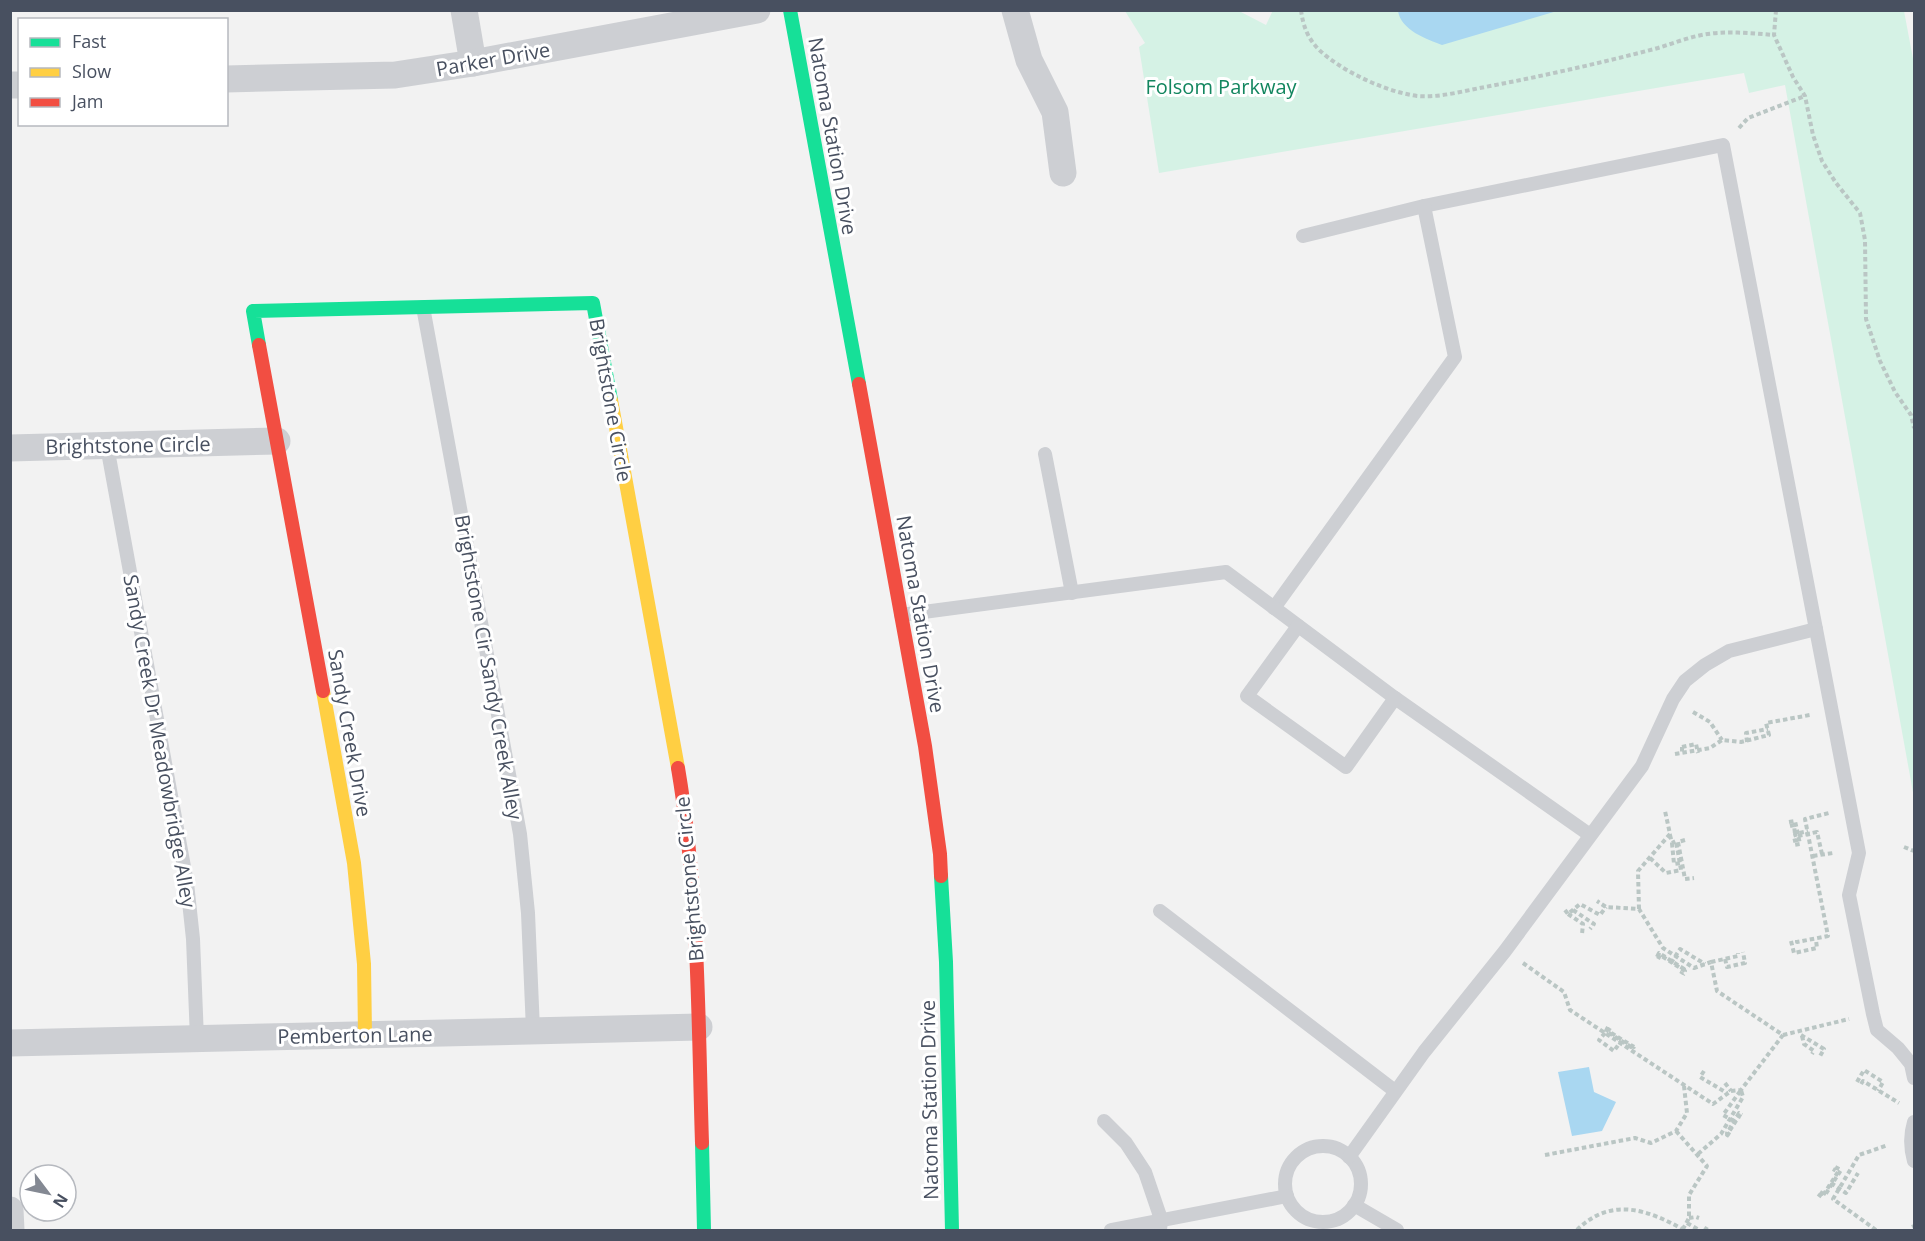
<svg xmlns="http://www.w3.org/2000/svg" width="1925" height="1241" viewBox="0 0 1925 1241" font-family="'Open Sans',sans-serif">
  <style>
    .green { fill: #d5f2e5 }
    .water { fill: #a9d7f1 }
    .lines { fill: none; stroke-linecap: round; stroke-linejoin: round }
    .path { stroke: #bac6c4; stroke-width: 4; stroke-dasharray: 4.5 3; stroke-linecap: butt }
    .lane { stroke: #cdcfd3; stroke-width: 14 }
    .street { stroke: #cdcfd3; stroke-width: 27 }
    .fast { stroke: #16e098; stroke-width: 14 }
    .slow { stroke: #ffcf43; stroke-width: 14 }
    .jam { stroke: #f24e42; stroke-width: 14 }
    .path-bridge { stroke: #bac6c4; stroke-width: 4; stroke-dasharray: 4.5 3; stroke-linecap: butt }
    .labels { text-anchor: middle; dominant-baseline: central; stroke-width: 6; stroke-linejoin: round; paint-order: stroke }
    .street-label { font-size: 20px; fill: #485060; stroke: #fff }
    .park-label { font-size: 20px; fill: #13865f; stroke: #fff }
  </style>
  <rect width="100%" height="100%" fill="#f2f2f2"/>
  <path class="green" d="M1273 10 1904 11 1914 64V798L1785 85 1749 93 1744 73 1159 173 1139 47 1145 43 1125 11H1239L1266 25Z"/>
  <g class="water">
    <path d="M1398 11V10L1557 11 1442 45C1426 39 1401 30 1398 11Z"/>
    <path d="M1589 1067 1594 1092 1616 1102 1602 1131 1572 1136 1558 1072Z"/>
  </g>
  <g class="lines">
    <g class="path">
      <path d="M1301 10C1305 42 1320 53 1345 69 1368 82 1391 92 1417 96 1439 98 1463 91 1485 87 1543 76 1601 63 1658 48 1671 44 1684 39 1697 36 1722 30 1749 33 1774 35"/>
      <path d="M1776 10 1774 35 1793 77 1805 96 1813 135 1822 161 1836 183 1860 213 1865 240 1866 319 1880 361 1895 392 1911 415 1914 428"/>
      <path d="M1739 128 1748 118 1805 96"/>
      <path d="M1693 712 1710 722 1722 740"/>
      <path d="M1682 747V753"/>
      <path d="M1675 754 1710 748 1722 740 1741 742 1769 735 1766 723 1810 715"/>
      <path d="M1790 826 1794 825 1795 834"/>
      <path d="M1793 841 1797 840 1795 834 1808 831"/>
      <path d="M1904 847 1914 851"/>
      <path d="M1813 856 1833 853"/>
      <path d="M1650 858 1666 873 1681 870 1676 841 1672 843 1670 835"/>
      <path d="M1639 909 1638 871 1670 834 1665 811"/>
      <path d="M1565 910 1568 914 1580 904 1600 915 1606 907"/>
      <path d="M1573 910 1594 924 1590 929"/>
      <path d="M1568 914 1583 924 1582 934"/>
      <path d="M1797 940V942L1828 936 1805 819 1829 813"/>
      <path d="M1791 941 1794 953 1817 948 1816 940"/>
      <path d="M1657 957 1659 953 1684 969 1681 974"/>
      <path d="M1725 959 1727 967 1745 963 1743 952"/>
      <path d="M1711 962 1738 956V953"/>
      <path d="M1523 963 1564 992 1570 1010 1713 1104 1731 1091 1741 1090 1783 1035 1717 991 1711 962 1694 968 1663 948 1639 909 1606 907 1597 901"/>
      <path d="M1610 1028 1608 1031 1634 1047 1635 1045"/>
      <path d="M1783 1035 1849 1019"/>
      <path d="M1801 1035 1824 1049 1819 1058"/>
      <path d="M1802 1036 1804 1044 1814 1051 1812 1054"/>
      <path d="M1704 1071 1700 1077 1727 1093"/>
      <path d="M1857 1082 1864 1070 1883 1082 1878 1091"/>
      <path d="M1725 1083 1731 1091"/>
      <path d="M1861 1084 1863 1081 1899 1103"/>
      <path d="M1676 1131 1707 1166 1689 1195V1218L1683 1229"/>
      <path d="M1729 1136 1727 1135 1739 1116 1741 1117"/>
      <path d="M1698 1154 1721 1134 1743 1097 1741 1090"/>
      <path d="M1545 1155 1635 1138 1651 1143 1676 1131 1687 1113 1684 1086"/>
      <path d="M1820 1192 1825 1195 1841 1170 1835 1167"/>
      <path d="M1689 1218 1696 1217 1699 1218"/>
      <path d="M1687 1223 1699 1230"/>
      <path d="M1912 1227 1914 1226"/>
      <path d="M1577 1230C1611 1196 1649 1210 1684 1230"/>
      <path d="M1705 1230 1707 1227"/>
      <path d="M1876 1230 1833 1199 1859 1155 1888 1145"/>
    </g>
    <g class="lane">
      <path d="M1303 236 1424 206 1723 145 1859 853 1849 895 1873 1014 1877 1030 1898 1048 1911 1064 1914 1078"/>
      <path d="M423 307 520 834 528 913 533 1030"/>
      <path d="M107 446 187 883 193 939 197 1039"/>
      <path d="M1045 454 1072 593"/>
      <path d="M1274 608 1455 357 1424 206"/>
      <path d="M901 615 1226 572 1395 698 1590 835"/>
      <path d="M1298 626 1247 696 1346 767 1395 698"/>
      <path d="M1160 911 1395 1091"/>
      <path d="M1104 1121 1126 1143 1145 1172 1161 1219 1160 1230"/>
      <path d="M1914 1122C1910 1135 1910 1147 1914 1161"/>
      <circle cx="1323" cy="1184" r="38"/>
      <path d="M1349 1157 1424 1052 1505 951 1642 766 1673 699 1685 681 1705 665 1729 651 1816 629"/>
      <path d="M1354 1205 1397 1230"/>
      <path d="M1111 1230 1287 1196"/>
    </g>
    <g class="street">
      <path d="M464 10 473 63"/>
      <path d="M1015 10 1029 60 1055 112 1063 173"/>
      <path d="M226 79 395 75 473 63 757 10"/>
      <path d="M10 85H20"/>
      <path d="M10 448 277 441"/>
      <path d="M10 1043 699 1027"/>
      <path d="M10 1210 11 1230"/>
    </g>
    <g class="fast">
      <path d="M790 10 859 384"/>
      <path d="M259 345 253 311 593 303 611 400"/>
      <path d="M941 876 946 962 952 1230"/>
      <path d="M702 1143 704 1230"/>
    </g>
    <g class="slow">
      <path d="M611 400 678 768"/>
      <path d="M323 691 354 863 364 964 365 1034"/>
    </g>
    <g class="jam">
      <path d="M259 345 323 691"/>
      <path d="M859 384 925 746 940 854 941 876"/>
      <path d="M678 768C699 892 698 1018 702 1143"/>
    </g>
    <g class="path-bridge">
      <path d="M1747 742 1746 733 1768 729"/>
      <path d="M1682 747 1696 744 1698 753"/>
      <path d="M1789 822 1795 821 1800 844 1794 845"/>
      <path d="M1798 836 1817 832 1822 854"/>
      <path d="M1685 840 1678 842 1685 879 1694 878"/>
      <path d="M1672 843 1674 864 1682 863"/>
      <path d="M1658 959 1660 955 1685 971 1683 975"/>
      <path d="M1671 963 1680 949 1705 964"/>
      <path d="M1608 1027 1606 1031 1631 1047 1633 1044"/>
      <path d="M1605 1033 1599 1040 1614 1051 1621 1041"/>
      <path d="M1734 1121 1723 1115 1741 1090"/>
      <path d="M1730 1135 1727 1133 1739 1113 1742 1115"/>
      <path d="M1831 1183 1846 1193 1858 1173"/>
      <path d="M1818 1194 1822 1197 1838 1172 1833 1169"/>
    </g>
  </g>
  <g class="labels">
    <g class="street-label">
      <text transform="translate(493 59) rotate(-10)">Parker Drive</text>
      <text transform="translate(833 136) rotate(80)">Natoma Station Drive</text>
      <text transform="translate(611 400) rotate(80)">Brightstone Circle</text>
      <text transform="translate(128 445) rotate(-1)">Brightstone Circle</text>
      <text transform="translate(921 614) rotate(80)">Natoma Station Drive</text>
      <text transform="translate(489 667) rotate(80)">Brightstone Cir Sandy Creek Alley</text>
      <text transform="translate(350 733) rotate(80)">Sandy Creek Drive</text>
      <text transform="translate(160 741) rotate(80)">Sandy Creek Dr Meadowbridge Alley</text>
      <text transform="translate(689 879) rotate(-95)">Brightstone Circle</text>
      <text transform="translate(355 1035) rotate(-1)">Pemberton Lane</text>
      <text transform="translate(929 1100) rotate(-91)">Natoma Station Drive</text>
    </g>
    <g class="park-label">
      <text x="1221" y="86">Folsom Parkway</text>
    </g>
  </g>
  <rect width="1925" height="1241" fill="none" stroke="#485060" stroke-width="24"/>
  <rect x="18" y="18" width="210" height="108" fill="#ffffff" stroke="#b6b9bf" stroke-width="1.5"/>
  <rect x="30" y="38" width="30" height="9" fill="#16e098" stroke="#b6b9bf" stroke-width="1.5"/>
  <text x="72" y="48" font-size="18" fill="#485060">Fast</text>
  <rect x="30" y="68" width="30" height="9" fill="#ffcf43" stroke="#b6b9bf" stroke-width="1.5"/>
  <text x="72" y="78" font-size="18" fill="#485060">Slow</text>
  <rect x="30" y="98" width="30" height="9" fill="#f24e42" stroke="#b6b9bf" stroke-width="1.5"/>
  <text x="72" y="108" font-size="18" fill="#485060">Jam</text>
  <g transform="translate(48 1193) rotate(122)"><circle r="28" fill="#ffffff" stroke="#b6b9bf" stroke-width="1.5"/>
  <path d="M0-4.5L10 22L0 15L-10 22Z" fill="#848993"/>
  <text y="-9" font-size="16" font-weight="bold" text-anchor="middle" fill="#485060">N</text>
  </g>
</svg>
